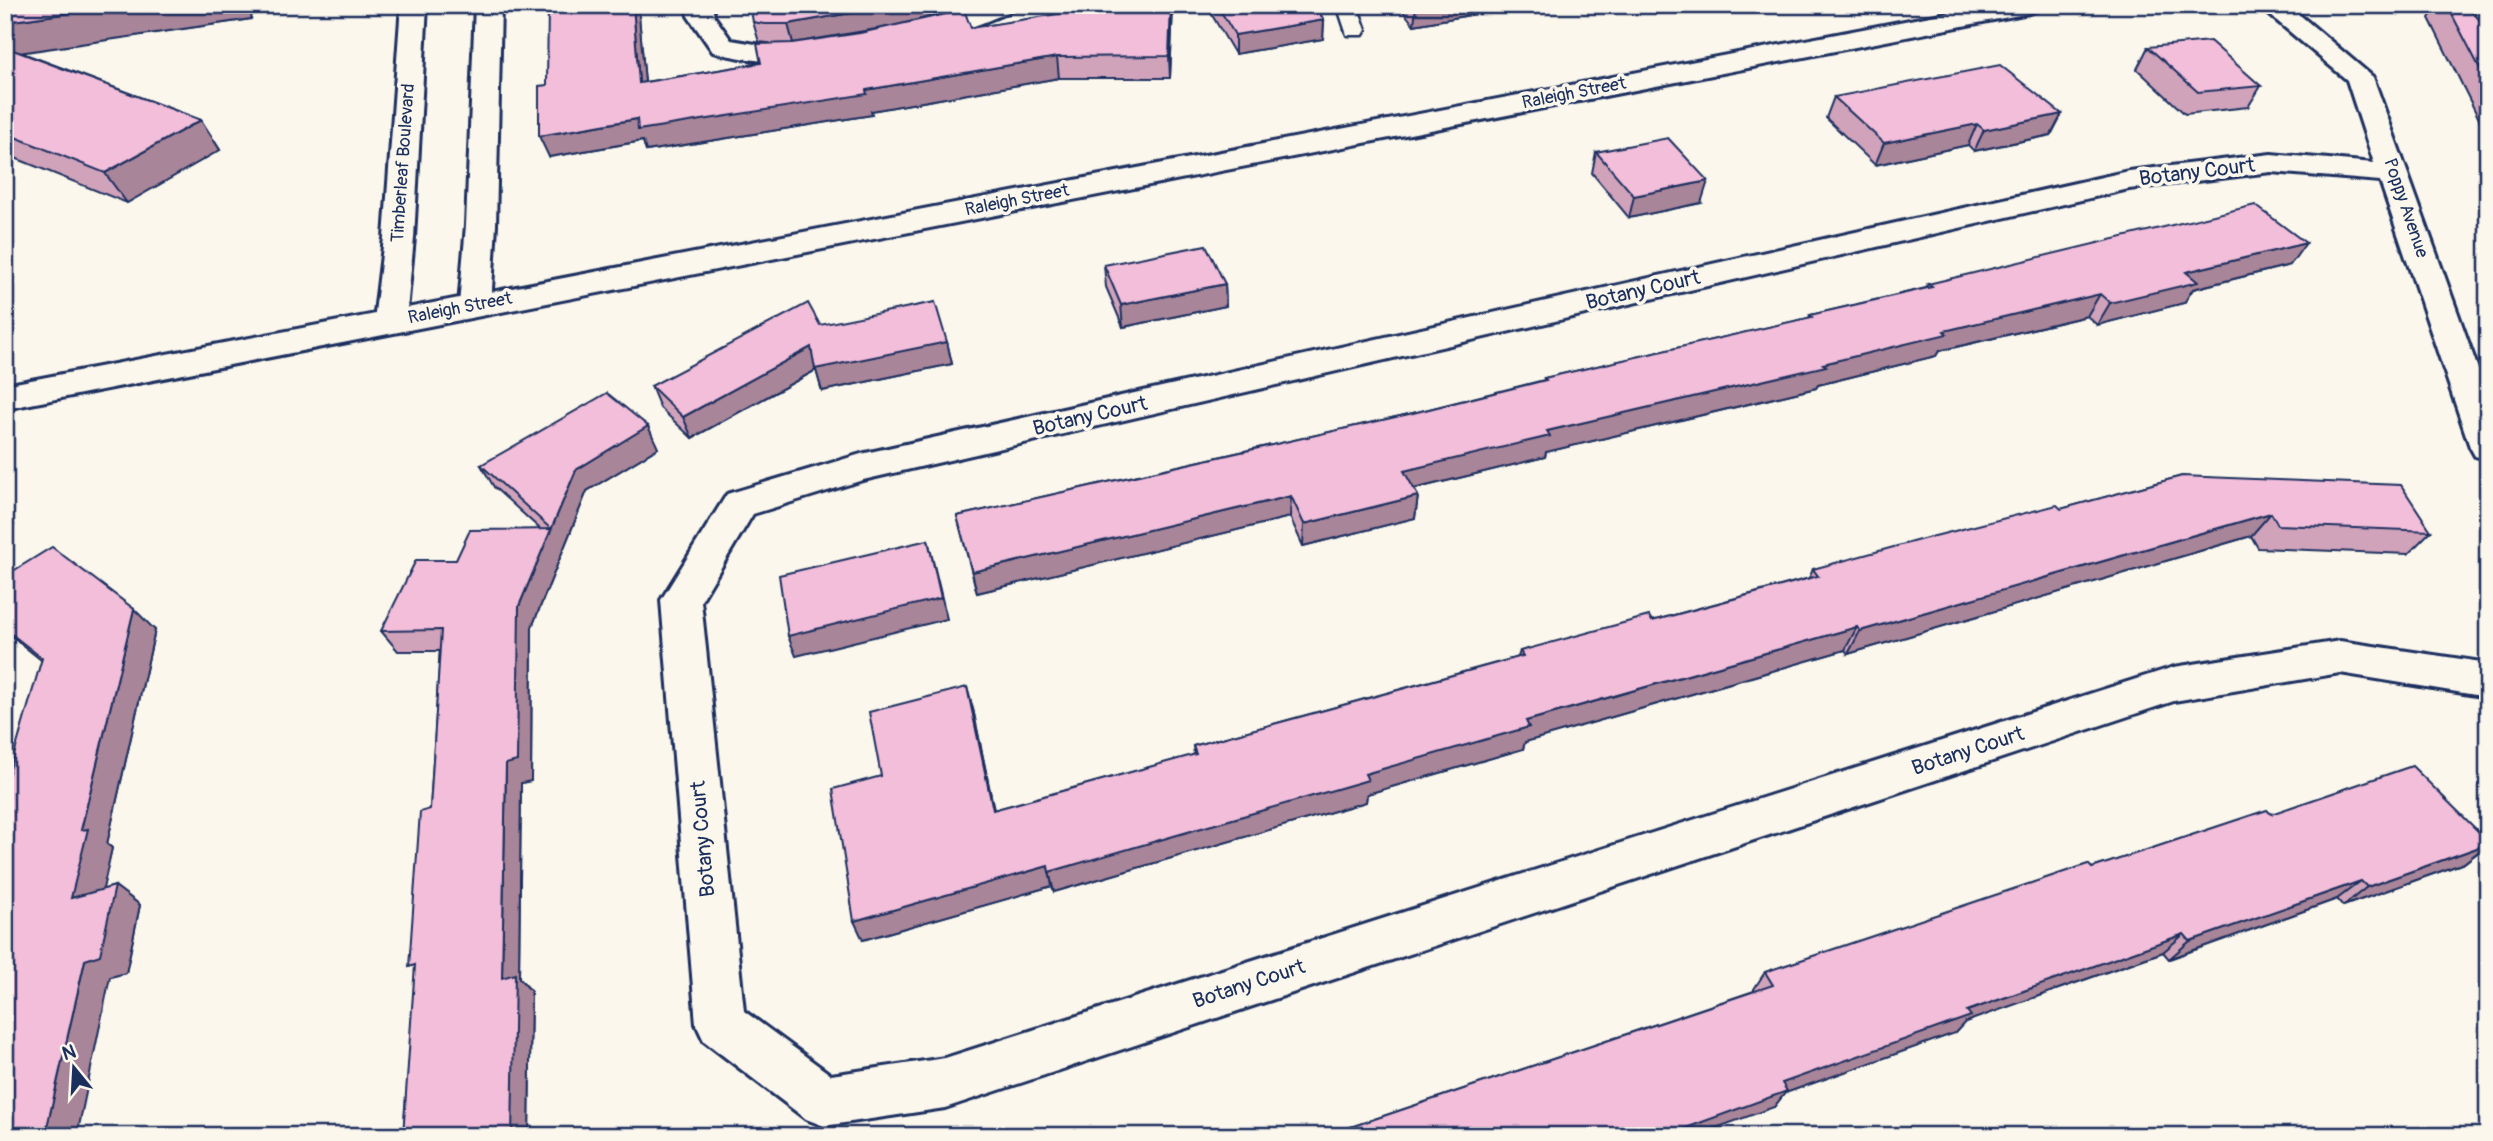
<svg xmlns="http://www.w3.org/2000/svg" width="2493" height="1141" viewBox="0 0 2493 1141" font-family="Pangolin,sans-serif">
  <style>
    .lines { fill: none; stroke-linecap: round; stroke-linejoin: round }
    .service-casing { stroke: #1b2f5e; stroke-width: 5 }
    .minor-casing { stroke: #1b2f5e; stroke-width: 6 }
    .tertiary-casing { stroke: #1b2f5e; stroke-width: 6 }
    .service { fill: #fbf7ec; fill-rule: evenodd }
    .minor { fill: #fbf7ec; fill-rule: evenodd }
    .tertiary { fill: #fbf7ec; fill-rule: evenodd }
    .wall { fill: #d0a3bb; stroke: #1b2f5e; stroke-width: 2; fill-rule: evenodd }
    .shaded-wall { fill: #a98599; stroke: #1b2f5e; stroke-width: 2 }
    .building { fill: #f2beda; stroke: #1b2f5e; stroke-width: 2 }
    .labels { text-anchor: middle; dominant-baseline: central; stroke-width: 7; stroke-linejoin: round; paint-order: stroke }
    .far-street-label { font-size: 18px; fill: #1b2f5e; stroke: #fbf7ec }
    .street-label { font-size: 21px; fill: #1b2f5e; stroke: #fbf7ec }
  </style>
  <rect width="100%" height="100%" fill="#fbf7ec"/>
  <filter id="ink" filterUnits="userSpaceOnUse"><feTurbulence type="fractalNoise" baseFrequency=".0143" numOctaves="2"/><feDisplacementMap in="SourceGraphic" scale="14" xChannelSelector="R" yChannelSelector="G"/><feConvolveMatrix kernelMatrix="1 2 1 2 8 2 1 2 1" color-interpolation-filters="sRGB"/></filter>
  <g filter="url(#ink)">
    <g class="lines">
      <defs>
        <path id="service" d="M1337 5H1357L1366 30 1363 35H1347Z"/>
        <g id="minor">
          <path d="M401 5H427L414 238 406 321 402 329 390 332 378 329 374 321 384 238Z"/>
          <path d="M475 5H501L496 225 491 305 486 312 475 315 464 312 459 305 466 225Z"/>
          <path d="M686 5H712L714 16 731 40 774 47 812 43 821 45 825 51 821 57C785 66 749 61 713 52L688 16Z"/>
          <path d="M981 5H1017L1013 10C985 22 937 44 907 37L903 31 907 25 955 16Z"/>
          <path d="M2258 5H2288L2373 77 2488 397V460L2475 456 2470 447 2380 181 2271 172 2129 189 863 480 753 514 701 601 744 1011 831 1075 945 1058 2174 667 2340 641 2488 663V697L2340 673 2174 701 945 1108 824 1126 806 1119 704 1041 696 1024 661 600 727 494 861 454 2129 171 2271 154 2374 163 2347 80Z"/>
        </g>
        <path id="tertiary" d="M1988 5H2042L2038 10 2029 13 5 409V385Z"/>
      </defs>
      <use href="#service" class="service-casing"/>
      <use href="#minor" class="minor-casing"/>
      <use href="#tertiary" class="tertiary-casing"/>
      <use href="#service" class="service"/>
      <use href="#minor" class="minor"/>
      <use href="#tertiary" class="tertiary"/>
    </g>
    <g class="wall">
      <path d="M5 5 251 19 20 52 201 120 220 150 127 203 5 154Z"/>
      <path d="M638 5 645 82 761 63 769 43 759 42 753 22 959 9 912 22 971 28 1069 13 1065 5H1173L1170 78H1059L871 111 872 115 646 151 643 141 549 157 547 85ZM879 29 860 33 817 39Z"/>
      <path d="M1206 5H1313L1324 20 1323 39 1235 54Z"/>
      <path d="M1398 5H1527L1414 25Z"/>
      <path d="M2438 5H2465L2488 28V137L2429 18Z"/>
      <path d="M2148 47 2261 86 2248 107 2185 114 2137 69Z"/>
      <path d="M1834 97 2051 135 1974 151 1968 145 1875 165 1826 118Z"/>
      <path d="M1596 152 1701 203 1629 218 1592 173Z"/>
      <path d="M1104 265 1225 284 1226 306 1123 327 1106 287Z"/>
      <path d="M2290 265 2193 289 2184 303 2097 325 2087 316 1939 351 1936 356 1818 385 1816 388 1546 452 1545 457 1414 489 1418 496 1415 518 1303 546 1290 517 977 593 957 516 1409 414 1544 380V378L1809 318 1810 315 1926 288 1928 284Z"/>
      <path d="M820 325 947 342 952 364 822 391 816 370 692 438 660 408 651 386Z"/>
      <path d="M658 448 587 491 532 627 531 781 521 783 519 978 531 991 529 1136H403L430 809 440 651H398L381 631 456 560 540 529 494 487 481 465Z"/>
      <path d="M2182 476 2431 531 2408 554 2258 548 2251 536 1848 654 1845 650 1525 742 1523 749 1367 794 1366 802 1054 892 1052 886 863 940 881 776 973 709 994 810 1194 755 1193 746 1518 657 1520 651 1652 621 1809 578 1813 569 2061 509Z"/>
      <path d="M5 576 155 630 107 844 112 848 102 890 115 886 140 905 126 973 110 977 41 660 5 631Z"/>
      <path d="M2271 814 2488 841V845L2464 863 2343 906 2337 899 2169 959 2163 952 1965 1022 1955 1033 1785 1093 1774 1107 1327 1135 1754 991V989L1765 972 2092 868Z"/>
    </g>
    <g class="shaded-wall">
      <path d="M128 5H254L251 19 5 55V22Z"/>
      <path d="M633 5H638L647 104 639 83Z"/>
      <path d="M896 5H959V9L894 26 793 43 788 24Z"/>
      <path d="M1171 5H1173L1170 78 1169 56Z"/>
      <path d="M1422 5H1527L1414 25 1416 6Z"/>
      <path d="M1324 20 1323 39 1235 54V35Z"/>
      <path d="M1057 57 1059 78 871 111 872 115 646 151 643 141 549 157 539 136 637 119 866 90Z"/>
      <path d="M2062 114 2051 135 1974 151 1984 130Z"/>
      <path d="M201 120 220 150 127 203 105 173Z"/>
      <path d="M1977 124 1968 145 1875 165 1884 143Z"/>
      <path d="M1708 181 1701 203 1629 218 1634 196Z"/>
      <path d="M2306 243 2290 265 2193 289 2184 303 2097 325 2110 303 2186 272Z"/>
      <path d="M1225 284 1226 306 1123 327 1121 305Z"/>
      <path d="M2100 294 2087 316 1939 351 1936 356 1818 385 1816 388 1546 452 1545 457 1401 492 1404 471 1547 431 1823 364 1944 331Z"/>
      <path d="M947 342 952 364 822 391 816 370 692 438 683 417 811 347Z"/>
      <path d="M648 426 658 448 587 491 532 627 531 781 521 783 519 978 531 991 529 1136H512L502 978 506 764 519 606 576 470Z"/>
      <path d="M1291 496 1290 517 977 593 972 572Z"/>
      <path d="M1418 496 1415 518 1303 546 1304 524Z"/>
      <path d="M2271 513 2251 536 1848 654 1860 631Z"/>
      <path d="M5 516 14 525 5 540Z"/>
      <path d="M928 540 947 619 796 656 788 636Z"/>
      <path d="M134 609 155 630 107 844 112 848 97 916 71 898 81 830Z"/>
      <path d="M1857 627 1845 650 1525 742 1523 749 1367 794 1366 802 1054 892 1049 872 1365 774 1526 721Z"/>
      <path d="M967 687 973 709 998 831 993 810Z"/>
      <path d="M2488 844 2464 863 2343 906 2367 887Z"/>
      <path d="M1048 866 1052 886 863 940 854 921Z"/>
      <path d="M2361 881 2337 899 2169 959 2190 941Z"/>
      <path d="M115 886 140 905 126 973 110 977 77 1136H45L85 960Z"/>
      <path d="M2184 934 2163 952 1965 1022 1955 1033 1785 1093 1774 1107 1694 1136H1664L1782 1083 1967 1011Z"/>
    </g>
    <g class="building">
      <path d="M5 5H128L5 22Z"/>
      <path d="M548 5H633L639 83 761 63 757 44 792 43 860 33 964 10 971 28 1076 11 1073 5H1171L1169 56 1057 57 866 90 867 94 638 130 637 119 539 136V86L547 85Z"/>
      <path d="M750 5H896L788 24H764L753 22Z"/>
      <path d="M1217 5H1313L1324 20 1235 35Z"/>
      <path d="M2447 5H2465L2488 28V84Z"/>
      <path d="M2210 41 2261 86 2198 92 2148 47Z"/>
      <path d="M5 47 201 120 105 173 5 133Z"/>
      <path d="M2000 65 2062 114 1984 130 1977 124 1884 143 1834 97Z"/>
      <path d="M1668 138 1708 181 1634 196 1596 152Z"/>
      <path d="M2255 205 2306 243 2186 272 2198 282 2110 303 2100 294 1944 331 1947 334 1823 364 1826 366 1547 431 1550 436 1404 471 1418 496 1304 524 1291 496 972 572 957 516 1409 414 1546 380 1544 378 1812 317 1810 315 1932 287 1928 284Z"/>
      <path d="M1206 245 1225 284 1121 305 1104 265Z"/>
      <path d="M935 302 947 342 815 369 811 347 683 417 651 386 808 303 820 325Z"/>
      <path d="M607 393 648 426 576 470 519 606 517 761 506 764 502 978 515 974 512 1136H403L415 965 409 967 420 812 430 809 441 630 381 631 416 560H456L470 530 551 529 481 465Z"/>
      <path d="M2182 476 2401 485 2431 531 2278 525 2271 513 1860 631 1857 627 1526 721 1529 727 1365 774 1368 780 1049 872 1048 866 854 921 833 789 881 776 869 712 967 687 993 810 1196 754 1193 746 1523 656 1520 651 1649 616 1652 621 1818 576 1813 569 1923 539 2057 505 2061 509Z"/>
      <path d="M928 540 941 598 788 636 779 575Z"/>
      <path d="M52 547 134 609 81 830 88 829 71 898 115 886 100 955 85 960 45 1136H5V821L6 817H5V786L42 658 5 629V576Z"/>
      <path d="M2412 766 2488 841V844L2367 887 2361 881 2190 941 2184 934 1967 1011 1971 1016 1782 1083 1787 1091 1664 1136H1304L1325 1129 1327 1135 1773 985 1765 972 2088 864 2092 868 2267 810 2271 814Z"/>
    </g>
  </g>
  <g class="labels">
    <g class="far-street-label">
      <text transform="translate(1574 93) rotate(-11)">Raleigh Street</text>
      <text transform="translate(403 163) rotate(-86)">Timberleaf Boulevard</text>
      <text transform="translate(1017 200) rotate(-11)">Raleigh Street</text>
      <text transform="translate(2406 208) rotate(71)">Poppy Avenue</text>
      <text transform="translate(460 308) rotate(-11)">Raleigh Street</text>
    </g>
    <g class="street-label">
      <text transform="translate(2197 172) rotate(-7)">Botany Court</text>
      <text transform="translate(1643 290) rotate(-13)">Botany Court</text>
      <text transform="translate(1090 416) rotate(-13)">Botany Court</text>
      <text transform="translate(1968 751) rotate(-18)">Botany Court</text>
      <text transform="translate(703 839) rotate(-95)">Botany Court</text>
      <text transform="translate(1249 984) rotate(-18)">Botany Court</text>
    </g>
  </g>
  <rect width="2493" height="1141" fill="none" stroke="#fbf7ec" stroke-width="28"/>
  <rect x="14" y="14" width="2465" height="1113" fill="none" stroke="#1b2f5e" stroke-width="2.5" filter="url(#ink)"/>
  <g transform="translate(74 1068) rotate(342)" stroke="#fbf7ec" stroke-width="5" paint-order="stroke">
  <path d="M0-5L12 26L0 18L-12 26Z" fill="#1b2f5e"/>
  <text y="-10" font-size="19" font-weight="bold" text-anchor="middle" fill="#1b2f5e">N</text>
  </g>
</svg>
